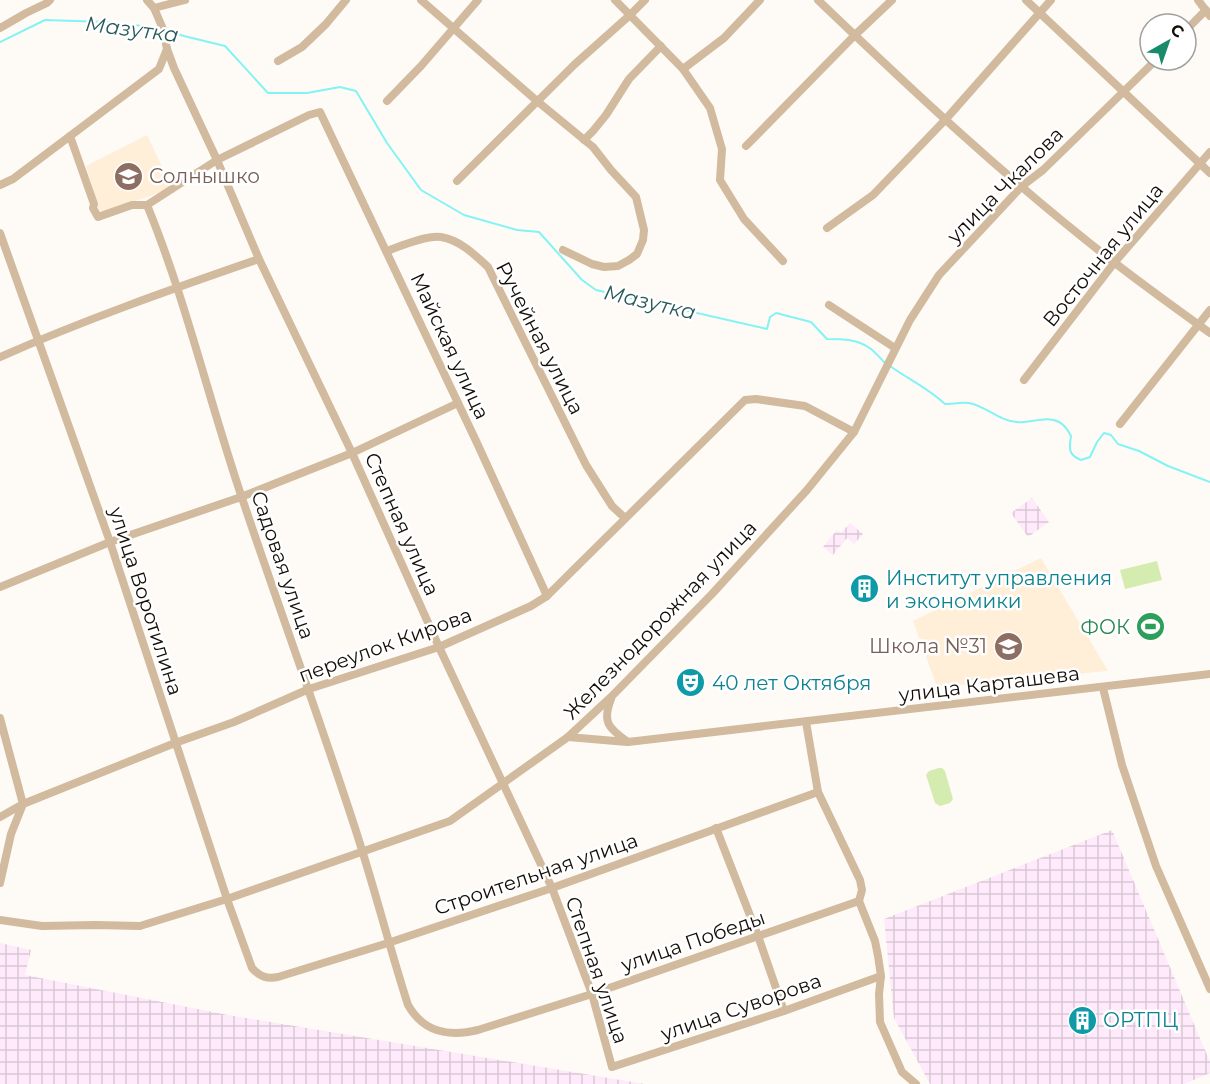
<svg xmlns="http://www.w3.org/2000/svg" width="1210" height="1084" viewBox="0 0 1210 1084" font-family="Montserrat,sans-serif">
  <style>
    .industrial { fill: url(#industrial-grid) }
    .built { fill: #ffeed8 }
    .garden { fill: #d5ecb1 }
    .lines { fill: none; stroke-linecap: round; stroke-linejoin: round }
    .stream { stroke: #83f3f3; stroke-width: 2 }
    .minor { stroke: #d1ba9e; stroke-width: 8 }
    .labels { text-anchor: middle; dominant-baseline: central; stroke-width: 5; stroke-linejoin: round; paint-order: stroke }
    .education-label { font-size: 20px; fill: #785e54; stroke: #fff; text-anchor: start }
    .street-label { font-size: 20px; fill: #130e07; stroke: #fff }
    .culture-label { font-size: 20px; fill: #0d838f; stroke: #fff; text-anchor: start }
    .leisure-label { font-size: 20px; fill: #27864d; stroke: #fff; text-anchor: end }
    .water-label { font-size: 21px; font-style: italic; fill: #295a5a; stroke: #fff }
  </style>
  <defs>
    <pattern id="industrial-grid" width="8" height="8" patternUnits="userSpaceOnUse" patternTransform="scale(1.5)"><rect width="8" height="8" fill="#feeafa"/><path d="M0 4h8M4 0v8" fill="none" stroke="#d9c8d5"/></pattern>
  </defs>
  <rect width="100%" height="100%" fill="#fefbf6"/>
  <g class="industrial">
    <path d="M1032 498 1049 522 1028 537 1011 513Z"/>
    <path d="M850 523 863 534 854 544 847 538 833 555 823 547 837 530 841 533Z"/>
    <path d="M1112 830 1210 1062V1073L1184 1084H930L894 1018 884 919Z"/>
    <path d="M0 943 31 950 25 975 228 1015 645 1084H0Z"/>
  </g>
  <g class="built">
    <path d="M147 135 171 186 167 190 104 212 99 210 86 166Z"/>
    <path d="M1041 558 1108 671 937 687 913 621Z"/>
  </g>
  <g class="garden">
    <path d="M1157 561 1162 580 1125 589 1120 570Z"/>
    <path d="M939 768H942L945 771 953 799 950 803 940 806 935 803 926 775 929 771Z"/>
  </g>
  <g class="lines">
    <g class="stream">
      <path d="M165 30 184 36 225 46 268 93H307L340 87 356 91 387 143 421 190 464 215 517 230 539 232 582 280 596 290 767 329 770 317 776 313 811 322 827 339C842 339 858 339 871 349 876 353 880 358 885 363"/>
      <path d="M0 42 45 20 106 22 160 28"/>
      <path d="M890 366C908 379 928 388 945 404 952 404 961 402 969 403 986 406 999 421 1017 422 1030 424 1046 415 1059 422 1065 425 1068 430 1071 436 1069 448 1068 455 1081 460L1090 457 1097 442 1104 433 1111 435 1118 444 1139 451 1168 466 1210 482"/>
    </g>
    <g class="minor">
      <path d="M147 0 154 8 163 29 167 49 174 68 217 160 259 259 352 453 439 647 552 888 592 994 612 1067 784 1011 881 976"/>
      <path d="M421 0 537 101 593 147 611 170 636 197 644 230 643 240 637 254 629 260 618 266 604 267 592 264 563 250"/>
      <path d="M615 0 683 69 710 108 722 149 720 180 744 219 783 261"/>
      <path d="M818 0C913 91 1010 182 1115 263 1146 287 1178 310 1210 333"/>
      <path d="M1026 0 1210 173"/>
      <path d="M1198 0 1210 16"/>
      <path d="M154 8 185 0"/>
      <path d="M0 28 26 13 47 3 50 0"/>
      <path d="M1186 30 1206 10"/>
      <path d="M278 61 302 47 326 24 346 0"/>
      <path d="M683 69 724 38 760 0"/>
      <path d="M387 101 421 66 478 0"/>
      <path d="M70 136 94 204 93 208 98 217 132 205H147L217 160 309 115 320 112 477 443 547 596"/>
      <path d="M584 140 593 131 606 115 629 79 661 46"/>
      <path d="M746 146 855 35 892 0"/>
      <path d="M457 181 575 64 630 15 645 0"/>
      <path d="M0 185 13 179 159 69 167 49"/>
      <path d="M147 205C186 300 209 401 242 498 279 608 319 717 355 828 374 886 389 946 408 1005 424 1033 449 1037 478 1030L592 994 859 901"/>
      <path d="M827 228 873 195 946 119 1051 0"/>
      <path d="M0 233 110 542 227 899 252 968C260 977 267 979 278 977L388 943 552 888 818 792"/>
      <path d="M387 251C400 246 427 235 441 237 460 240 475 255 488 267L586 465 612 506 625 518"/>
      <path d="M829 305 895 348"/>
      <path d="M0 357C84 320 172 289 259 259"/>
      <path d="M1024 380 1114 263 1210 152"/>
      <path d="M1120 424 1210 310"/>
      <path d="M0 587 110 542 241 497 352 453 458 403"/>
      <path d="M1103 688 1122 765 1156 866 1210 989"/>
      <path d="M611 699C602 722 608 728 628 742L1210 674"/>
      <path d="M0 718 23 804 11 834 0 883"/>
      <path d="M806 722 818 792 860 880 862 890 859 901 875 941 878 956 881 976 879 994 880 1022 902 1072 916 1084"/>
      <path d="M568 737 627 742"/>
      <path d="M0 817 23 804 175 743 234 722 309 689 439 647 531 606 547 596 745 400 756 399 805 406 854 432"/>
      <path d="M716 828 758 936 784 1011"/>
      <path d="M0 920 42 926 96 925 140 926 227 899 450 821 568 737 611 697 712 594 807 490 854 432 910 320 939 275 1022 186 1043 170 1156 60"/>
    </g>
  </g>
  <defs>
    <symbol id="school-disc" viewBox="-11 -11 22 22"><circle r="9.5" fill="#8d6e63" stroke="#fff"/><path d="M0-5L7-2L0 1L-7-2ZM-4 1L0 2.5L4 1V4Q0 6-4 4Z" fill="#fff"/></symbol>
    <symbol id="building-disc" viewBox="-11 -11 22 22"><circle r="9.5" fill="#0f9aa8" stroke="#fff"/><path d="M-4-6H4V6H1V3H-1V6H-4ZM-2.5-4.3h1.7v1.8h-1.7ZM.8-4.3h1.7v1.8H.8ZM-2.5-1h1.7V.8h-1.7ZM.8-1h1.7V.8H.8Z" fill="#fff"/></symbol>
    <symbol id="stadium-disc" viewBox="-11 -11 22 22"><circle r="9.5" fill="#2e9e5b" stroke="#fff"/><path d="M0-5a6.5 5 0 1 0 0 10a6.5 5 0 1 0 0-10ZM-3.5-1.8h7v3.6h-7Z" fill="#fff"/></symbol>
    <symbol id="theatre-disc" viewBox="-11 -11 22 22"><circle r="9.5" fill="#0f9aa8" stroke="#fff"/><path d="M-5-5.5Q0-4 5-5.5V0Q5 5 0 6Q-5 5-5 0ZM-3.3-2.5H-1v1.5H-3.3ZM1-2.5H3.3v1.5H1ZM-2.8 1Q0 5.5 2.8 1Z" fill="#fff"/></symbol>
  </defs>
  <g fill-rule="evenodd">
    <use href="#school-disc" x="112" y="160" width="33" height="33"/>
    <use href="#building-disc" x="848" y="572" width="33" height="33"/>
    <use href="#stadium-disc" x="1134" y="610" width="33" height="33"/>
    <use href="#school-disc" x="992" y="630" width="33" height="33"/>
    <use href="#theatre-disc" x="674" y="666" width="33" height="33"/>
    <use href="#building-disc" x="1066" y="1004" width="33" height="33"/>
  </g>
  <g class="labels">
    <g class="education-label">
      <text x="149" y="176">Солнышко</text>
      <text x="987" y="646" text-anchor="end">Школа №31</text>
    </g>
    <g class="street-label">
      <text transform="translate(1005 185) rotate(-45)">улица Чкалова</text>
      <text transform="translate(1103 255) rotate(-51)">Восточная улица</text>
      <text transform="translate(540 338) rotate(63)">Ручейная улица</text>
      <text transform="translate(450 346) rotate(65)">Майская улица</text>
      <text transform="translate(402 524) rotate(66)">Степная улица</text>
      <text transform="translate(283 565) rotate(71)">Садовая улица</text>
      <text transform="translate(146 601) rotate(72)">улица Воротилина</text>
      <text transform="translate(660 620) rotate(-46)">Железнодорожная улица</text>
      <text transform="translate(385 645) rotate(-20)">переулок Кирова</text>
      <text transform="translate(989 684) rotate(-7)">улица Карташева</text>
      <text transform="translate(536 874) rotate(-19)">Строительная улица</text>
      <text transform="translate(693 941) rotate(-19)">улица Победы</text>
      <text transform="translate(597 970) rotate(71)">Степная улица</text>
      <text transform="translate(741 1007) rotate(-19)">улица Суворова</text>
    </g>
    <g class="culture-label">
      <text x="886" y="578">Институт управления<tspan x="886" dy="23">и экономики</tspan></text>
      <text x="712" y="683">40 лет Октября</text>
      <text x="1103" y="1020">ОРТПЦ</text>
    </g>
    <g class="leisure-label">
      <text x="1130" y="627">ФОК</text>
    </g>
    <g class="water-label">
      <text transform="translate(132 29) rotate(7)">Мазутка</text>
      <text transform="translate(650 302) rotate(13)">Мазутка</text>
    </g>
  </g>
  <g transform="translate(1168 42) rotate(40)"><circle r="28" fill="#ffffff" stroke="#a19f9c" stroke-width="1.5"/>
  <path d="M0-4.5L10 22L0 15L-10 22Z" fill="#1a8b6a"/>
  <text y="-9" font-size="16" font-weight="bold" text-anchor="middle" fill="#130e07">С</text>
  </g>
</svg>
